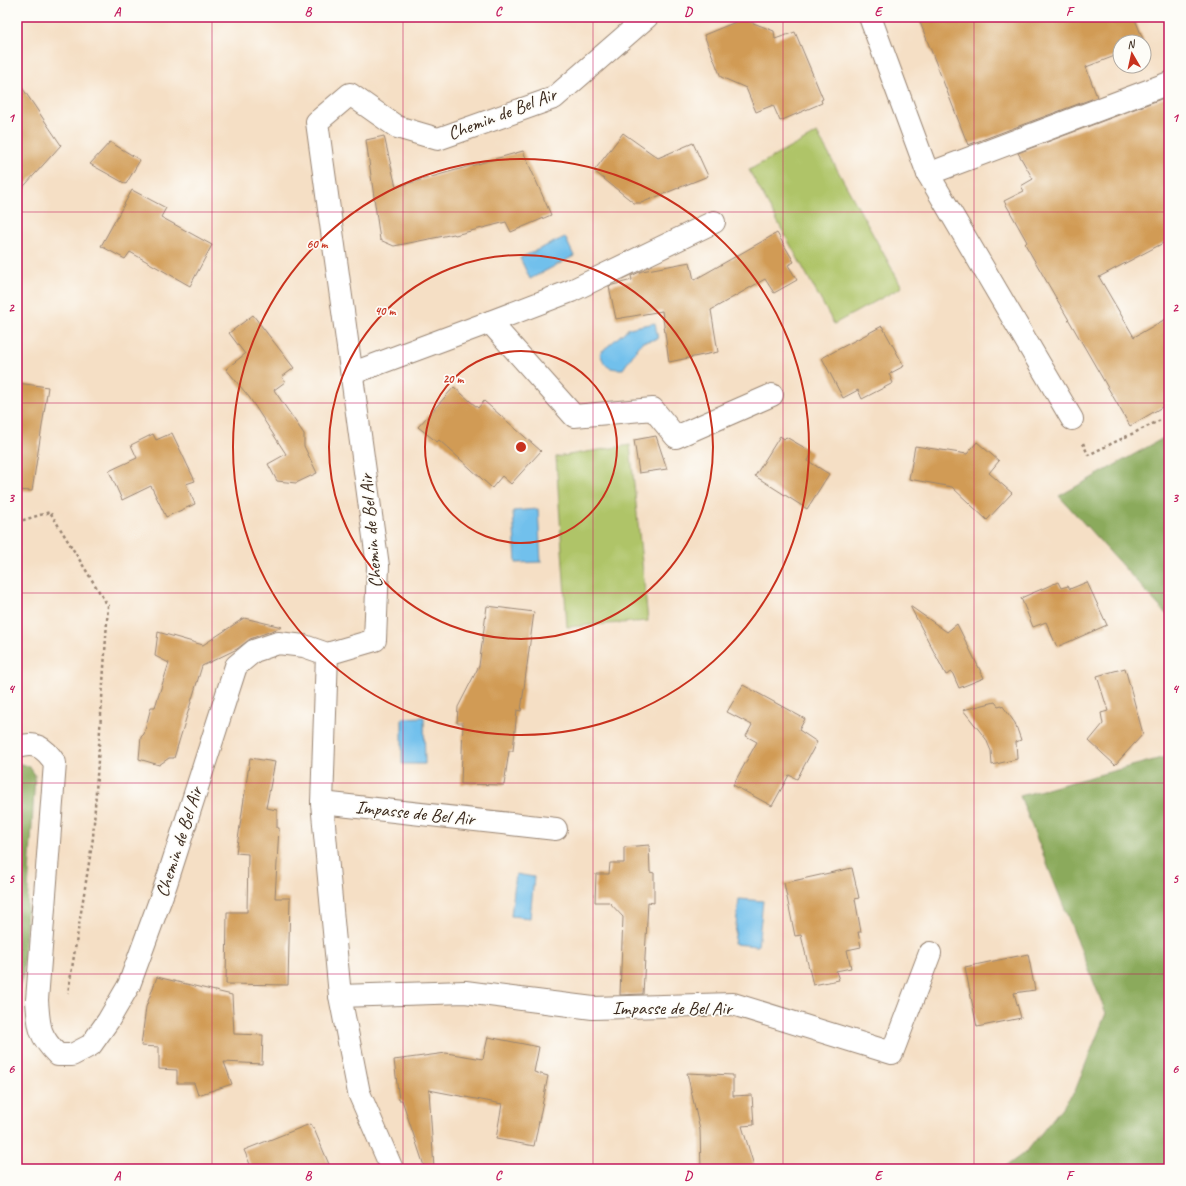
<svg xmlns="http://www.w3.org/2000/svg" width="1186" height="1186" viewBox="0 0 1186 1186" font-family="Caveat,sans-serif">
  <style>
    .green { fill: #afc468; stroke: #757743 }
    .forest { fill: #8baa5c; stroke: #636a3d }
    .water { fill: #71c0ec; stroke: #567585 }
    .building { fill: #d19b54 }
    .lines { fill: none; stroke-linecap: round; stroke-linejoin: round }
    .minor-casing { stroke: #988472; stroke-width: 24 }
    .path { stroke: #988472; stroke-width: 2.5; stroke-dasharray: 3 3; stroke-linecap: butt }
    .minor { stroke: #fff; stroke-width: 22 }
    .grid { fill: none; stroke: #c2185b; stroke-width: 1; stroke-opacity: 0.55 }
    .ring { fill: none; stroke: #c8321e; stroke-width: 2 }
    .labels { text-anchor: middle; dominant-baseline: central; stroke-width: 3.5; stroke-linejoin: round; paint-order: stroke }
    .street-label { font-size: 19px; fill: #3b2a1e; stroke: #fdfcf7 }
    .centre { fill: #c8321e; stroke: #fdfcf7; stroke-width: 2 }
    .ring-label { font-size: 12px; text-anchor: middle; font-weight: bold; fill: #c8321e; stroke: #fdfcf7; stroke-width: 3.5; stroke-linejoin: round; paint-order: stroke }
    .neatline { fill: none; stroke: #c2185b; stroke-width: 1.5 }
    .grid-label { font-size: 13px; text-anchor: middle; font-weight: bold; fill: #c2185b }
  </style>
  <rect width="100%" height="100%" fill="#fdfcf7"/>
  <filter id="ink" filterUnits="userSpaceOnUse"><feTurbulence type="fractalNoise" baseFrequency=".025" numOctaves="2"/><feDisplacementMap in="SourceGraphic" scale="8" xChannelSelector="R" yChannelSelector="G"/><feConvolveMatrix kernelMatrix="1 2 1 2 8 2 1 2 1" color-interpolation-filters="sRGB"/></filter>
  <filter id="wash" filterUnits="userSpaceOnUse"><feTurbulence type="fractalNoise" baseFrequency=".012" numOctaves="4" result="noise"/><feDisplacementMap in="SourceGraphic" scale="16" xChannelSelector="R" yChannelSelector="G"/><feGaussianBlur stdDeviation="0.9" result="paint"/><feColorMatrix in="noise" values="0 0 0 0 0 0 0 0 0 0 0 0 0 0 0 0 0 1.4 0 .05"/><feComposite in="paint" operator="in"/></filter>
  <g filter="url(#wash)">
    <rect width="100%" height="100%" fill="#f5dfc5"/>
    <g class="green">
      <path d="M817 133 902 287 834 324 749 170Z"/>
      <path d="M630 445 648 621 567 627 556 457Z"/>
    </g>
    <g class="forest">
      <path d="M1169 435V617L1059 496Z"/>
      <path d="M1169 756V1169H1002L1027 1151 1075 1091 1106 1013 1020 796Z"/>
      <path d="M17 763 29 766 35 775 23 975 17 995Z"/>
    </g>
    <g class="water">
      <path d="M565 237 574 256 530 279 520 258Z"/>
      <path d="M655 323 658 339 642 342 623 369C607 369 605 367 600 353L629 328Z"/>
      <path d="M538 509 541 562 516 563 513 511Z"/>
      <path d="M424 717 425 764H402V718Z"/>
      <path d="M516 874 534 877 530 918 511 916Z"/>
      <path d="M739 899 763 901 758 946 734 944Z"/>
    </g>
    <g id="blocks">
      <g class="building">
        <path d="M918 17H1134L1145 44 1144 42H1120V54L1086 67 1097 97 968 145Z"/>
        <path d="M743 19 774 31 775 39 795 32 823 99 821 100 822 103 780 121 773 105 756 112 746 88 721 77 704 35Z"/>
        <path d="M17 80 61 145 17 194Z"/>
        <path d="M1169 96V240L1099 277 1134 337 1169 317V403L1130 426 1025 244 1027 242 1004 201 1024 191 1021 186 1033 179 1018 153Z"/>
        <path d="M623 133 658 158 693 143 708 176 641 203H634L594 171Z"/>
        <path d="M384 136 396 187 523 151 551 215 511 232 506 222 455 235 454 234 394 246 380 240 366 140Z"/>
        <path d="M110 142 140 160 126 184 90 164Z"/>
        <path d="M132 190 166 208 161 217 212 245 190 286 130 252 125 259 101 246Z"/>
        <path d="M777 233 794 262 788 265 797 280 774 293 765 279 711 310 718 352 669 362 662 311 616 319 609 286 632 280 631 276 642 271 690 262 694 280Z"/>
        <path d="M253 315 294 368 282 377 285 382 274 390 304 434V446L317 473 296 483 277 481 268 464 286 454 249 397 226 369 245 354 229 333Z"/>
        <path d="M882 326 904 366 889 374 893 383 862 399 858 390 843 398 822 358Z"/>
        <path d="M17 383 48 387 32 491 17 490Z"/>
        <path d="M454 387 478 408 484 401 541 451 511 484 502 476 492 488 439 440 437 442 418 427Z"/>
        <path d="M172 433 195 481 186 484 195 504 166 517 151 486 122 500 109 471 137 458 131 445 153 434 156 440Z"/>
        <path d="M656 436 667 469 639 473 634 440Z"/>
        <path d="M780 436 784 439 786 437 812 452 808 461 829 474 807 509 755 476Z"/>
        <path d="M977 442 999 461 989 473 1012 493 987 520 952 487 909 479 915 446 967 454Z"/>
        <path d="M1058 582 1061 588 1068 586 1070 589 1087 582 1107 625 1057 647 1046 622 1033 627 1021 598Z"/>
        <path d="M487 606 534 612 521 711 517 710 513 751H509L504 785 461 784 463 723H457L458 707 479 666Z"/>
        <path d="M910 606 947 632 957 624 984 678 959 688 952 672 946 675Z"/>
        <path d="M244 618 282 627 250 639 237 649 202 666 174 758H169L159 765 139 759 141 737 144 734 151 707H155L169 663 155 656 158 632 203 645Z"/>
        <path d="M1125 668 1143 734 1115 765 1089 741 1103 724 1101 713 1108 711 1097 676Z"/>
        <path d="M743 685 805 719 799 730 817 742 797 779 789 775 772 806 733 785 757 742 746 736 752 725 727 712Z"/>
        <path d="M995 702 998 706 1002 705 1015 723 1021 740 1016 742 1017 759 992 765 991 751 986 739 963 710Z"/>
        <path d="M250 758 275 762 266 808 277 810V828H279L275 898H290L288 985 226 984 227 912H247L248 854 236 853Z"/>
        <path d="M649 845 650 872 654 873V903L648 902 643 994 620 995 623 917 609 902H595L596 874H609L610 863H624V847Z"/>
        <path d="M852 868 859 898 855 899 861 932H858L861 947 847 950 851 968 836 971 839 980 813 985 801 935 795 936 784 883Z"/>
        <path d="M1028 954 1035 990 1014 993 1021 1018 977 1027 965 967Z"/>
        <path d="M157 977 232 995 234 1034 263 1035 262 1064 224 1062 232 1084 198 1095 194 1083H177V1070L159 1069V1047L141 1046 146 1007Z"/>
        <path d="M488 1037 539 1047 534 1072 548 1076 534 1146 496 1139 502 1104 429 1090 434 1169H425L402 1100H399L394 1060 446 1053 483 1059Z"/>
        <path d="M687 1073 733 1075V1096L752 1095 754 1125 742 1126 755 1169H701L700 1130Z"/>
        <path d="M310 1124 313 1129H314L331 1169H252L244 1150Z"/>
      </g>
    </g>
  </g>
  <g filter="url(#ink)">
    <use href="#blocks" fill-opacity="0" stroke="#988472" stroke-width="1"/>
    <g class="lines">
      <defs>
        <g id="minor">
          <path d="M870 17 928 174 1072 419"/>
          <path d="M928 174 1169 83"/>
          <path d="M490 322 571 291 714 222"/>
          <path d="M353 373 490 322 574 416 653 409 676 437 772 395"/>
          <path d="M327 654 322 803 340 996 465 992 593 1008 733 1004 892 1053 930 953"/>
          <path d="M17 747C36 741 45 748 55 763L37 1000C39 1026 38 1035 58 1055H72L91 1045 108 1021 129 985 166 884 236 666 254 651 278 643 304 646 327 654 375 640 378 566 317 122 350 94 397 127 438 139 554 98 647 17"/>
          <path d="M322 803 556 829"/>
          <path d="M340 996 359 1093 392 1169"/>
        </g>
      </defs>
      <use href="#minor" class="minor-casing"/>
      <g class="path">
        <path d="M1083 443 1088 455 1169 416"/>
        <path d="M17 522 50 512 108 606 93 838 68 993"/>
      </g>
      <use href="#minor" class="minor"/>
    </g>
  </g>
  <path class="grid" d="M212 17V1169M403 17V1169M593 17V1169M783 17V1169M974 17V1169M17 212H1169M17 403H1169M17 593H1169M17 783H1169M17 974H1169"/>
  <g class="ring">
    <circle cx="521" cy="447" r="96"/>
    <circle cx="521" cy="447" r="192"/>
    <circle cx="521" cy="447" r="288"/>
  </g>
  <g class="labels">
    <g class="street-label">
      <text transform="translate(502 114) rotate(-21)">Chemin de Bel Air</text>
      <text transform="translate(371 531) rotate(-95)">Chemin de Bel Air</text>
      <text transform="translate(415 813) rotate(6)">Impasse de Bel Air</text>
      <text transform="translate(179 842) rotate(-72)">Chemin de Bel Air</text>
      <text x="672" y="1008">Impasse de Bel Air</text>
    </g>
  </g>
  <circle cx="521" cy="447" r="6" class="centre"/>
  <g class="ring-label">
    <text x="317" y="248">60 m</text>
    <text x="385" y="315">40 m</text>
    <text x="453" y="383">20 m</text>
  </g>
  <rect width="1186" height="1186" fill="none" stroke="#fdfcf7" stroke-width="44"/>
  <g transform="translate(1132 54) rotate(351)"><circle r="19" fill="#fdfcf7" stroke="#afa8a0"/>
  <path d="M0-3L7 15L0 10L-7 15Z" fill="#c8321e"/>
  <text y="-6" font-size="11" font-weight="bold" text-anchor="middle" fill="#3b2a1e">N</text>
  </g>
  <rect x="22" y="22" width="1142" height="1142" class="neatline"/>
  <g class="grid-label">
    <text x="117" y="16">A</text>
    <text x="308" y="16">B</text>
    <text x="498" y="16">C</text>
    <text x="688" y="16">D</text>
    <text x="878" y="16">E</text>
    <text x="1069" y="16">F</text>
    <text x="11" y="122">1</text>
    <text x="1175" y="122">1</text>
    <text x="11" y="312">2</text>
    <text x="1175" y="312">2</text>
    <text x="11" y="502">3</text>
    <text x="1175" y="502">3</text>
    <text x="11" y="693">4</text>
    <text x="1175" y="693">4</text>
    <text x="11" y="883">5</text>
    <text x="1175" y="883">5</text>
    <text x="11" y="1073">6</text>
    <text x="1175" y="1073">6</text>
    <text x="117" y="1180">A</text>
    <text x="308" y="1180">B</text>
    <text x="498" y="1180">C</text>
    <text x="688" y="1180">D</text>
    <text x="878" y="1180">E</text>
    <text x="1069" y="1180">F</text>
  </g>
</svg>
